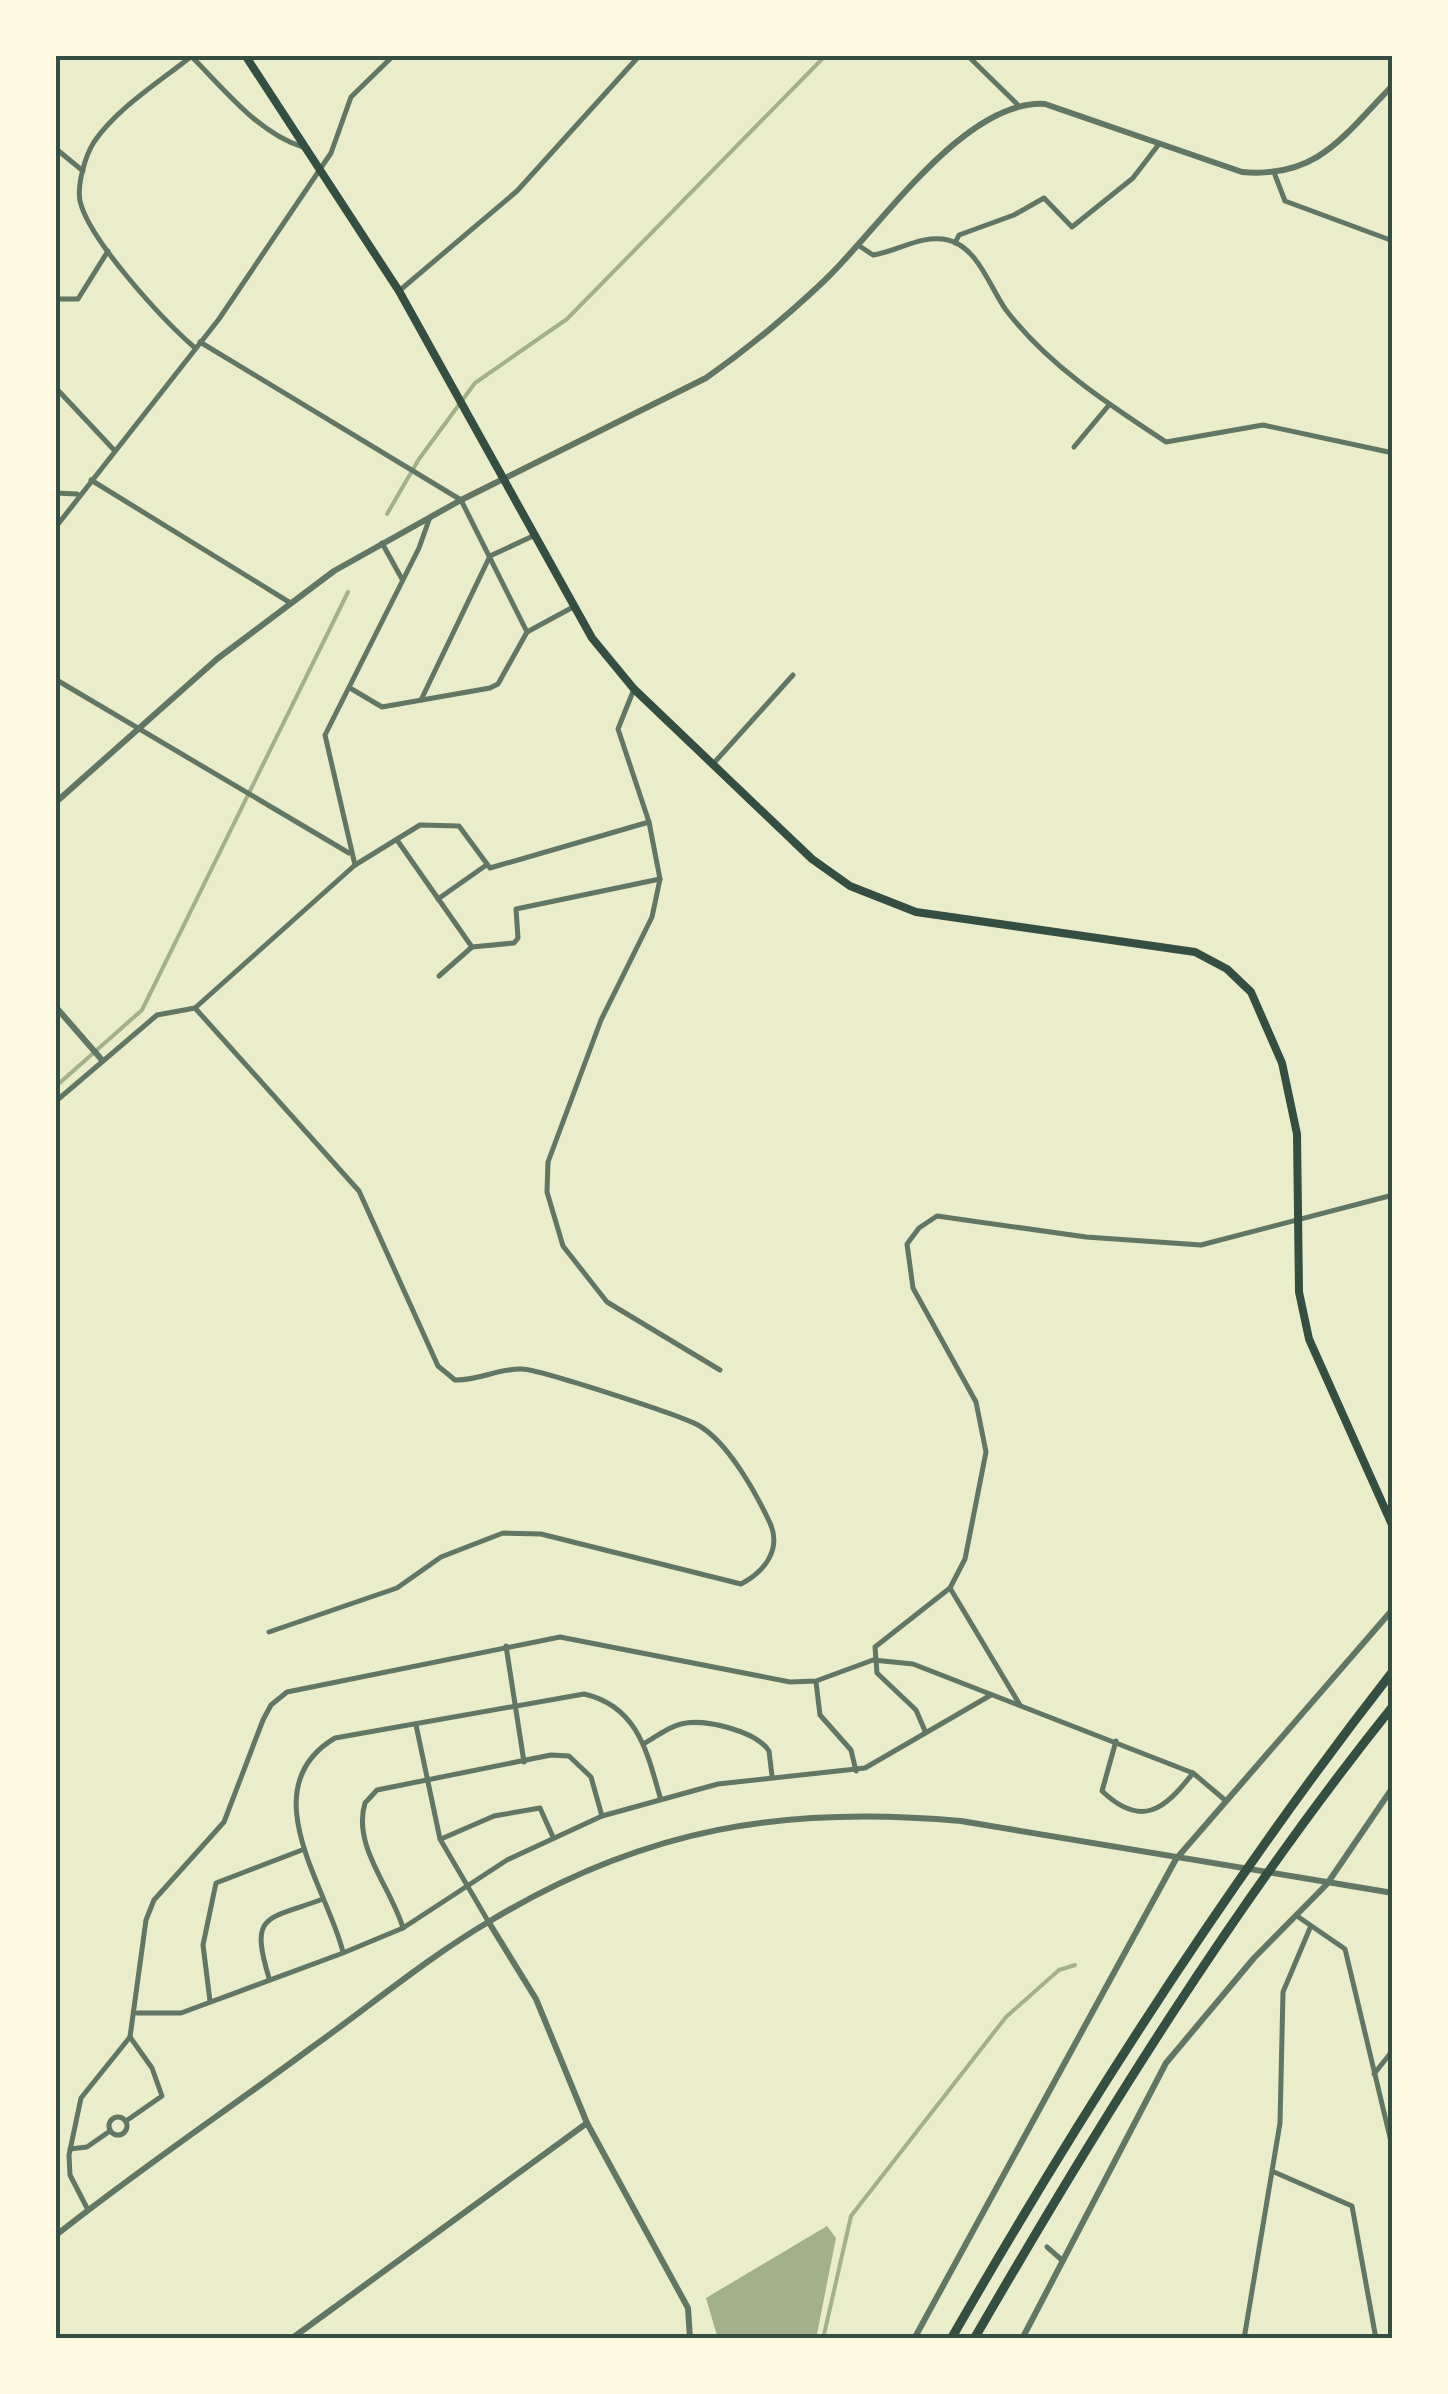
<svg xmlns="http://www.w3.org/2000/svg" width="1448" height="2394" viewBox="0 0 1448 2394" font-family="Jost,sans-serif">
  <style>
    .water { fill: #a3b18a }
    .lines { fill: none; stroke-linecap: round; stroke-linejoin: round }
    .stream { stroke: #a3b18a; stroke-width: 4 }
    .minor { stroke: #617663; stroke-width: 5 }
    .tertiary { stroke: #617663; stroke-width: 6 }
    .secondary { stroke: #344e41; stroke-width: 8 }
    .motorway { stroke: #344e41; stroke-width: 9 }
    .neatline { fill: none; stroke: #344e41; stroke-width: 4 }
  </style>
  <rect width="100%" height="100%" fill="#e9edc9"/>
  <path class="water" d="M827 2226 836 2238 816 2339H718L706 2298Z"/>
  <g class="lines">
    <g class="stream">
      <path d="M387 514 419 459 475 383 567 319 826 55"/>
      <path d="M55 1087 142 1010 348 592"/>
      <path d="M823 2339 851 2216 1006 2017 1059 1970 1075 1965"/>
    </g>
    <g class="minor">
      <path d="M193 55C161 81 118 107 94 142 85 156 77 185 80 201 89 240 163 320 194 347"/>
      <path d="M967 55 1017 104"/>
      <path d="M192 57C224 89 259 134 303 147"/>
      <path d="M55 148 83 171"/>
      <path d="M1275 175 1285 201 1393 241"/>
      <path d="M955 243 959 235 1014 215 1044 198 1072 227 1133 178 1159 144"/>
      <path d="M858 245 873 255C898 251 922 234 948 240 978 247 990 288 1006 310 1049 366 1108 404 1166 442L1263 425 1393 453"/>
      <path d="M399 291 517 191 640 55"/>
      <path d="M55 299H78L108 251"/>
      <path d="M200 342 461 500 527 632"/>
      <path d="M55 387 115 451"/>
      <path d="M1074 447 1109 405"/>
      <path d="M91 480 289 602"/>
      <path d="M55 493 77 494"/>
      <path d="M55 528 219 319 331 153 351 97 394 55"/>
      <path d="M382 543 402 579"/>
      <path d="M55 679 349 853"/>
      <path d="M350 688 382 707 490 688 498 684 527 632 575 606"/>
      <path d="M634 689 618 729 649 822 660 879 652 917 601 1020 548 1162 547 1192 563 1246 607 1302 720 1370"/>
      <path d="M421 700 490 556 533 536"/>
      <path d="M713 764 793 675"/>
      <path d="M397 840 472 947 439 976"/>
      <path d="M355 865 325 735 419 548 430 517"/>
      <path d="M438 899 485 866"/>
      <path d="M472 947 514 943 518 938 516 909 660 879"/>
      <path d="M195 1008 359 1191 438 1366 455 1380C478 1381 499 1368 522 1369 542 1370 679 1415 698 1425 728 1442 756 1493 770 1523 782 1550 764 1572 741 1584L541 1534 503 1533 441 1557 397 1588 269 1632"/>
      <path d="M55 1102 157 1015 195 1008 355 865 420 825 459 826 490 868 649 822"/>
      <path d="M950 1588 1020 1705"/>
      <path d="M506 1646 524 1762"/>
      <path d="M816 1682 820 1715 851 1750 856 1771"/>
      <path d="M416 1725 440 1839 488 1921"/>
      <path d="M925 1731 916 1710 877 1673 875 1647 950 1588 965 1559 986 1452 976 1402 913 1288 907 1244 919 1228 937 1216 1086 1237 1201 1245 1393 1195"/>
      <path d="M1116 1741 1102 1791C1142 1829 1165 1809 1193 1773"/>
      <path d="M645 1743C656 1737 668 1727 681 1724 704 1718 756 1731 769 1751L772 1776"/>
      <path d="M441 1839 494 1816 540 1808 553 1837"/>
      <path d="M1297 1916 1345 1949 1393 2150"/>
      <path d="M403 1928C391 1887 352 1846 365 1803L377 1790 551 1755 569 1756 591 1777 602 1816"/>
      <path d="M343 1952C327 1887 251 1788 335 1738L584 1694C637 1706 647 1751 660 1797"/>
      <path d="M269 1978C249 1912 267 1920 323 1899"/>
      <path d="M210 2001 203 1945 216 1883 302 1850"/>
      <path d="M137 2013H181L343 1953 403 1928 507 1860 602 1816 718 1784 865 1768 991 1695"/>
      <path d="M1374 2074 1393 2050"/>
      <circle cx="118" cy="2126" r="9"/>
      <path d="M126 2121 162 2096 152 2068 130 2037"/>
      <path d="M70 2149 87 2147 110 2131"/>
      <path d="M1274 2172 1352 2206 1376 2339"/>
      <path d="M88 2210 70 2175 69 2155 81 2098 130 2037 146 1920 154 1900 224 1822 263 1720 271 1705 287 1692 560 1637 790 1682 816 1681 873 1660 913 1664 1193 1773 1225 1800"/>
      <path d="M1047 2247 1063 2261"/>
      <path d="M1244 2339 1280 2123 1283 1992 1310 1928"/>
    </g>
    <g class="tertiary">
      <path d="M55 803 217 659 334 571 461 500 706 378C749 348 787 316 824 281 880 228 964 99 1045 104L1242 172C1318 179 1344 135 1393 85"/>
      <path d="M55 1006 102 1060"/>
      <path d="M488 1921 536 1999 587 2123 688 2308 690 2339"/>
      <path d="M55 2236C138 2170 226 2111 311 2048 370 2006 427 1958 490 1921 644 1828 784 1805 961 1821L1393 1893"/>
      <path d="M55 2332 60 2339"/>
      <path d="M291 2339 587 2123"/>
      <path d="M914 2339 1176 1859 1393 1609"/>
      <path d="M1022 2339 1166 2063 1254 1958 1327 1884 1393 1787"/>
    </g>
    <path class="secondary" d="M245 55 399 291 592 638 634 689 812 859 850 886 916 912 1195 952 1227 969 1251 992 1282 1063 1297 1134 1299 1292 1309 1339 1393 1527"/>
    <g class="motorway">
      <path d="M951 2339C1084 2107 1229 1881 1393 1671"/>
      <path d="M974 2339C1100 2121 1235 1903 1393 1706"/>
    </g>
  </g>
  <rect width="1448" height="2394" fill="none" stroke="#fefae0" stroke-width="115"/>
  <rect x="58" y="58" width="1332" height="2278" class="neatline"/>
</svg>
